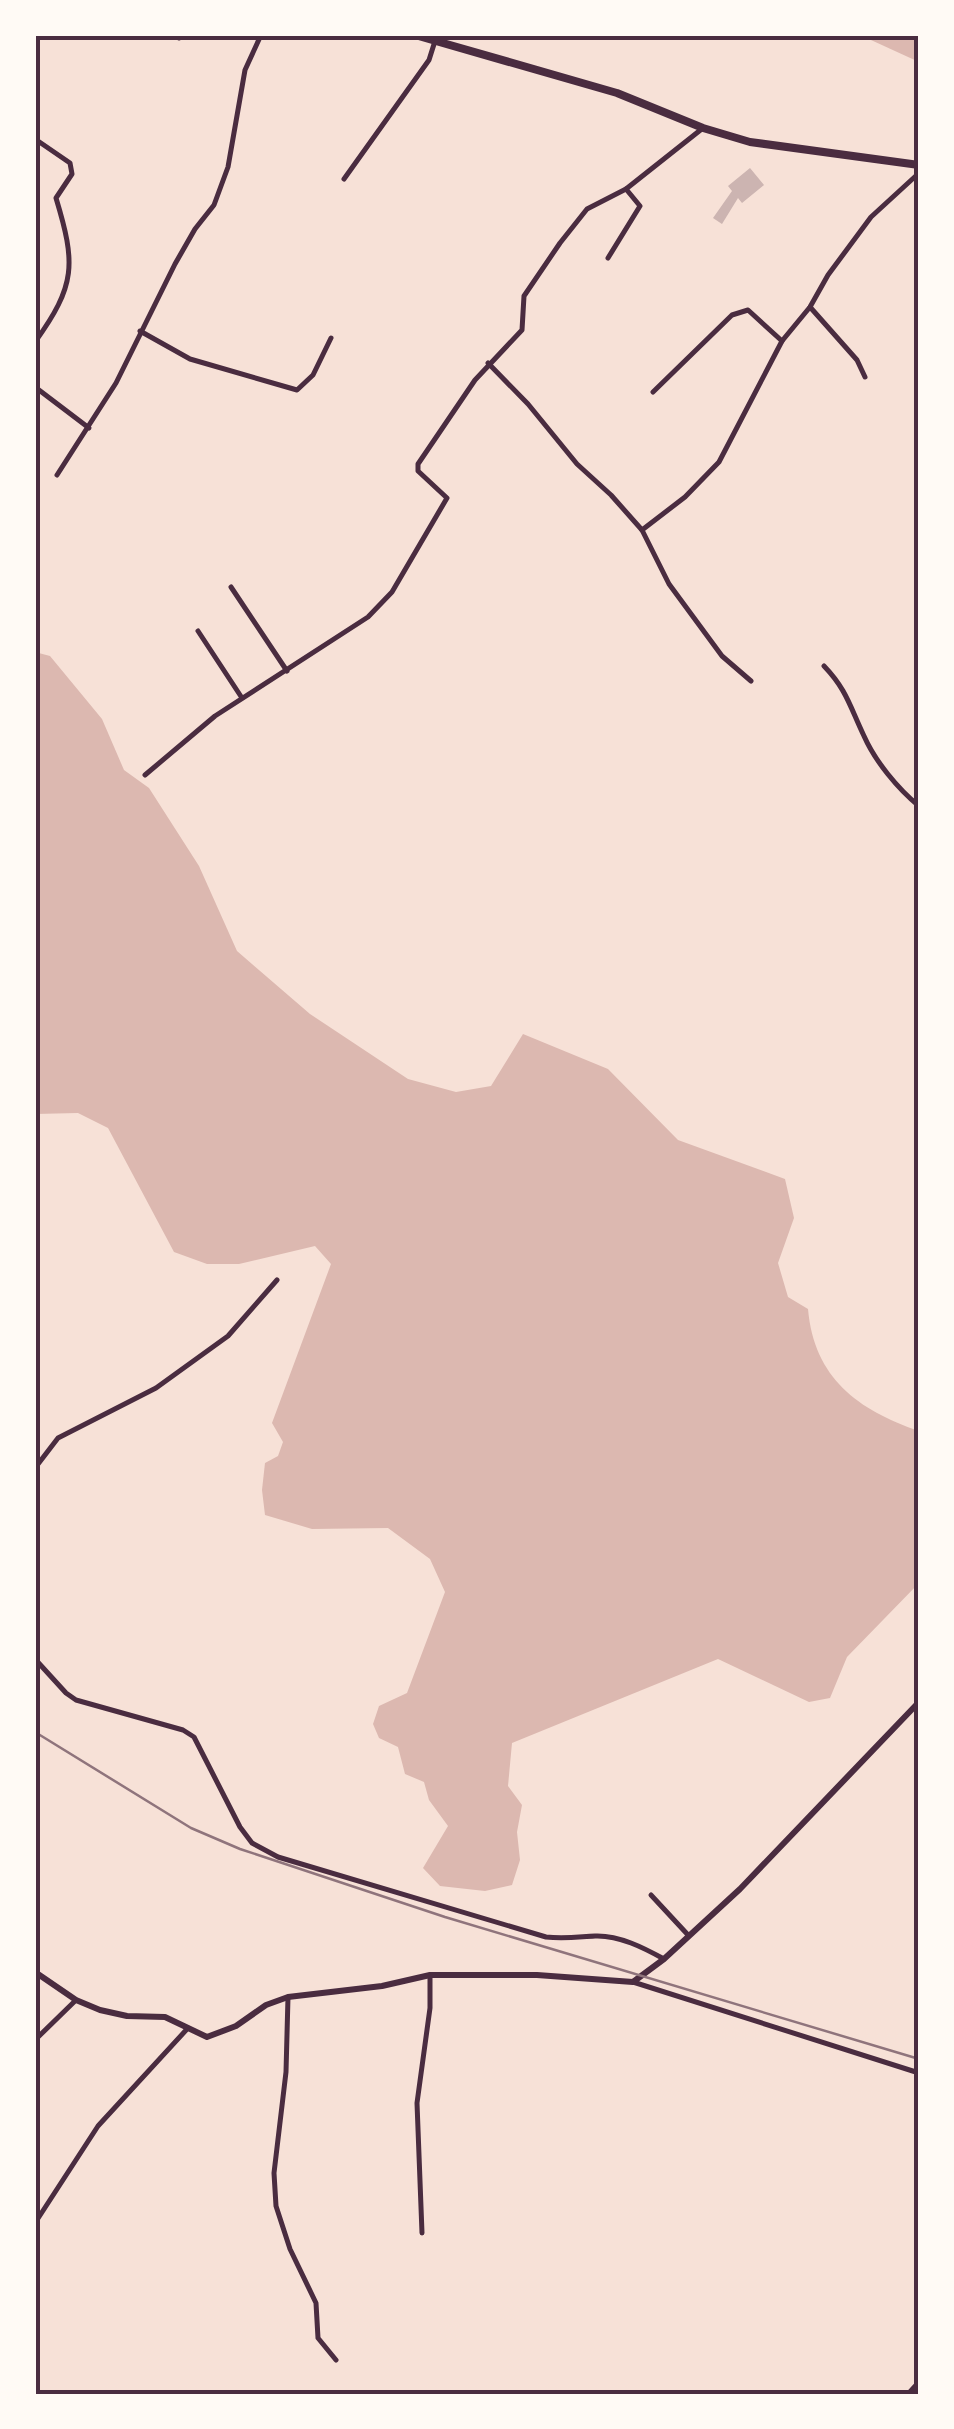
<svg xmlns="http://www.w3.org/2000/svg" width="954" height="2429" viewBox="0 0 954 2429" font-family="'Open Sans',sans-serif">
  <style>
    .water { fill: #dcb8b0 }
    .building { fill: #ccb4b1 }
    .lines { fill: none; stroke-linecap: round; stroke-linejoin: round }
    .minor { stroke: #4a2c40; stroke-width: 5 }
    .tertiary { stroke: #4a2c40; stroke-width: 6 }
    .trunk { stroke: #4a2c40; stroke-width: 8 }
    .rail { stroke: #8f747c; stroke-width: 2.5 }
    .neatline { fill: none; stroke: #4a2c40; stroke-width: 4 }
  </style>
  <rect width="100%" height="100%" fill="#f7e1d7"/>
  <g class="water">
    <path d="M860 35H919V62Z"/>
    <path d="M35 652 50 656 102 719 124 770 149 788 199 866 237 951 310 1014 408 1079 456 1092 491 1086 523 1034 608 1069 678 1140 785 1179 794 1218 778 1263 788 1297 808 1309C814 1378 858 1410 919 1431V1583L847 1657 830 1698 809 1702 718 1659 512 1743 508 1786 522 1805 517 1832 520 1860 512 1885 485 1891 440 1886 423 1868 448 1826 429 1800 424 1782 405 1774 398 1747 379 1738 373 1724 379 1706 407 1693 445 1592 430 1559 388 1528 312 1529 265 1515 262 1490 265 1463 278 1456 283 1442 272 1423 331 1264 315 1246 239 1264H207L174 1252 108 1128 78 1113 35 1114Z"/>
  </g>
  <path class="building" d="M750 168 764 185 742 203 738 198 722 224 713 218 732 191 728 186Z"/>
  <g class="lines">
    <g class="minor">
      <path d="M173 35 179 38 184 35"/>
      <path d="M35 139 70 163 72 174 56 198C76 264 76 285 35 342"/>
      <path d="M344 179 429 60 435 41"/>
      <path d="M608 258 640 206 626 189"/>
      <path d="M810 307 857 360 865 377"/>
      <path d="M140 331 190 359 297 390 313 375 331 338"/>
      <path d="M488 363 528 404 577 464 611 495 642 530 669 584 722 656 751 681"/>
      <path d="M35 387 89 428"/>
      <path d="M653 392 732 315 748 310 782 341"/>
      <path d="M57 475 116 383 175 264 195 229 214 205 228 167 245 70 261 35"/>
      <path d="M642 530 685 497 719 462 782 341 810 307 828 275 871 217 919 173"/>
      <path d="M231 587 287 671"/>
      <path d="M198 631 242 698"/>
      <path d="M824 666C847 690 850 707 864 736 875 761 898 789 919 806"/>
      <path d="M145 775 215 716 368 617 392 592 447 498 418 471V464L475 380 522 330 524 296 560 243 587 209 626 189 703 128"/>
      <path d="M35 1468 58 1438 156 1388 228 1336 277 1280"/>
      <path d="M35 1659 66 1693 76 1700 183 1730 194 1737 240 1827 252 1843 278 1857 546 1937C564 1939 577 1937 595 1936 619 1935 644 1948 664 1959"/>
      <path d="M651 1895 689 1936"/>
      <path d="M633 1982 919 2073"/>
      <path d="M288 1997 286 2072 274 2173 276 2206 290 2249 316 2303 318 2338 336 2360"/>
      <path d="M35 2040 76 2000"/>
      <path d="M35 2223 98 2126 188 2028"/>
      <path d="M422 2233 417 2103 430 2008V1975"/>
      <path d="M908 2394 919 2382"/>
    </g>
    <path class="tertiary" d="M35 1972 76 2000 100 2010 127 2016 165 2017 207 2037 236 2026 266 2005 288 1997 382 1986 430 1975H537L633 1982 664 1959 740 1889 919 1702"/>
    <path class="trunk" d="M415 35 617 93 703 128 750 142 919 165"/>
    <path class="rail" d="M35 1732 191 1828 240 1849 445 1917 919 2059"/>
  </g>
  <rect width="954" height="2429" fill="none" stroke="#fffaf5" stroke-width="75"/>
  <rect x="38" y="38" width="878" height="2354" class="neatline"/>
</svg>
